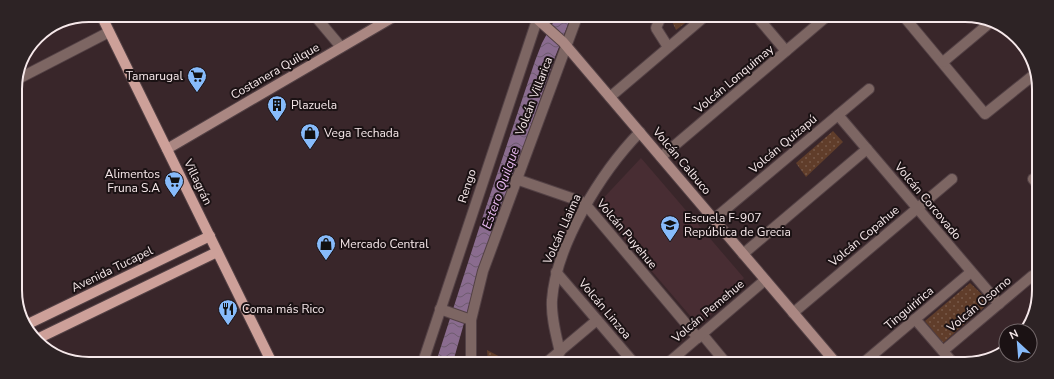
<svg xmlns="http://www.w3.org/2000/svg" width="1054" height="379" viewBox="0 0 1054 379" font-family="'Nunito Sans',sans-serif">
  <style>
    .built { fill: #482d33 }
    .grass { fill: url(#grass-dots) }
    .water { fill: url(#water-waves) }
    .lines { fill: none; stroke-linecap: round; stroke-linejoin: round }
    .street-casing { stroke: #534145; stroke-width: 12 }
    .secondary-casing { stroke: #534145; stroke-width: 12 }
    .primary-casing { stroke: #534145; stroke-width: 12 }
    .street { stroke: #7d6663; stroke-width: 10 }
    .secondary { stroke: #aa8782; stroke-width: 10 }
    .primary { stroke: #cda099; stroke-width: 10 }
    .labels { text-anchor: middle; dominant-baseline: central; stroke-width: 4; stroke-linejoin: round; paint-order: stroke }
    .street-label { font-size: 12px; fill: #f6e8ea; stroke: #1b1214 }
    .poi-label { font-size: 12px; fill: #f6e8ea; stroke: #1b1214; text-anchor: start }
    .water-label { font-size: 13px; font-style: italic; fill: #ebbbf4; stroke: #1b1214 }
    .rim { fill: none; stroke: #f6e8ea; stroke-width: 2 }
  </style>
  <defs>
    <pattern id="grass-dots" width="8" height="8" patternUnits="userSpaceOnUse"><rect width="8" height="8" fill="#603d2a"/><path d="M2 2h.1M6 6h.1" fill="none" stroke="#775949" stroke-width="1.8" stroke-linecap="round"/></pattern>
    <pattern id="water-waves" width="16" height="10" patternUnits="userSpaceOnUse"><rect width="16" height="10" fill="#8a6c8f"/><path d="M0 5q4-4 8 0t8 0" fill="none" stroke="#6d5b6e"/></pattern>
  </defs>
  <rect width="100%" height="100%" fill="#39262a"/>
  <path class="built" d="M641 158 744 278 719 303 721 306 698 325 596 206Z"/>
  <g class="grass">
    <path d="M670 17 692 18 676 30Z"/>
    <path d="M833 131 843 142 806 177 796 163Z"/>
    <path d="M970 283 990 302 943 343 925 321Z"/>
    <path d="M487 350 510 362H488Z"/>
  </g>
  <path class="water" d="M556 17H571L555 57 474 288 453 362H436L482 219 535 61 542 43Z"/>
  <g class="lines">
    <defs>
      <g id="street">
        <path d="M315 16 341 47"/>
        <path d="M661 17 656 28 668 47"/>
        <path d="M758 18 786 51"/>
        <path d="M905 18 985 114 1036 73"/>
        <path d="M943 62 992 21"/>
        <path d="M16 80 109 32"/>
        <path d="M610 97 703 18"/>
        <path d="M838 115 999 304"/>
        <path d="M661 157 825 18"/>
        <path d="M516 179 580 201 586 205 698 338"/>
        <path d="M1033 179 1037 184"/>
        <path d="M714 219 869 89"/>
        <path d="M743 254 867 149"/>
        <path d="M556 272 633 362"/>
        <path d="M440 309 471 320"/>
        <path d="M793 313 952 179"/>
        <path d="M915 319 954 364"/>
        <path d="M702 334 726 363"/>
        <path d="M943 351 1032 276"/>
        <path d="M560 352C556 335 551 317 552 300 556 245 601 172 640 132"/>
        <path d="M423 362 537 20"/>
        <path d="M471 362V320L483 271 577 17"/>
        <path d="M547 362 597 320"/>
        <path d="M668 363 765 280"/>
        <path d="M863 363 971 272"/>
      </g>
      <g id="secondary">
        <path d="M535 17 563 42 836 363"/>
        <path d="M167 149 395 16"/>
      </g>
      <g id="primary">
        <path d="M101 15 271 361"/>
        <path d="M26 325 210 236"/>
        <path d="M35 340 217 252"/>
      </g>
    </defs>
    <use href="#street" class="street-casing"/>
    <use href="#secondary" class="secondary-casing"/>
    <use href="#primary" class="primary-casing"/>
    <use href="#street" class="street"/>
    <use href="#secondary" class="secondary"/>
    <use href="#primary" class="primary"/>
  </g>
  <defs>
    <symbol id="supermarket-pin" viewBox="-11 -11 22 30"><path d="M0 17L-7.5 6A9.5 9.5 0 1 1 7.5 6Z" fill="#87bbfb" stroke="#1b1214"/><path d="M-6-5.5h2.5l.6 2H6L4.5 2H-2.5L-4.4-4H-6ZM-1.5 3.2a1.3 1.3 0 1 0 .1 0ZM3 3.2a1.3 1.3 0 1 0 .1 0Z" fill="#111"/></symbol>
    <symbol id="building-pin" viewBox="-11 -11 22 30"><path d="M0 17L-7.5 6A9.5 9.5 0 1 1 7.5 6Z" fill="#87bbfb" stroke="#1b1214"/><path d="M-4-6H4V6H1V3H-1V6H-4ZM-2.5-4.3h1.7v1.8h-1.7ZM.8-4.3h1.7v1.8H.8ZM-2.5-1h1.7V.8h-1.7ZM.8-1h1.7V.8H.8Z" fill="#111"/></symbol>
    <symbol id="shop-pin" viewBox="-11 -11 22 30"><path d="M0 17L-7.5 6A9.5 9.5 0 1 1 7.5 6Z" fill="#87bbfb" stroke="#1b1214"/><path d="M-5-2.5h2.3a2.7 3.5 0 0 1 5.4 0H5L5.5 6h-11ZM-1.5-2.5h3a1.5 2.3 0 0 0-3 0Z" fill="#111"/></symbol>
    <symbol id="school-pin" viewBox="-11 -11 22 30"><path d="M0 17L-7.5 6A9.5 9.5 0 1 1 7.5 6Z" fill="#87bbfb" stroke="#1b1214"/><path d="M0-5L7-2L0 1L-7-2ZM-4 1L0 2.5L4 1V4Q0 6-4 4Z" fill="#111"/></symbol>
    <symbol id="restaurant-pin" viewBox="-11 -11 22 30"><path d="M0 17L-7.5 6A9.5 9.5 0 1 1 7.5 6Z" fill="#87bbfb" stroke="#1b1214"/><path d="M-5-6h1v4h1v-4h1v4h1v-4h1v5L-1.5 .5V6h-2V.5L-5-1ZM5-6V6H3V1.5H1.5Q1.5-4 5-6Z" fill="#111"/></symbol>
  </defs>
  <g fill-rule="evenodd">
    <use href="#supermarket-pin" x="186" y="65" width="22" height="30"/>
    <use href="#building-pin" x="266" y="94" width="22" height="30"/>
    <use href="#shop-pin" x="299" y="122" width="22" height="30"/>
    <use href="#supermarket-pin" x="163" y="170" width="22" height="30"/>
    <use href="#school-pin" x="659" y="214" width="22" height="30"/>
    <use href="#shop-pin" x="315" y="233" width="22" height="30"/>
    <use href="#restaurant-pin" x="217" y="298" width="22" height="30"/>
  </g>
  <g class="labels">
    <g class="street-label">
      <text transform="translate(275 71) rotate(-30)">Costanera Quilque</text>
      <text transform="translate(734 79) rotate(-40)">Volcán Lonquimay</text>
      <text transform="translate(534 96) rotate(-69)">Volcán Villarica</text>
      <text transform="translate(783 144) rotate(-40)">Volcán Quizapú</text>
      <text transform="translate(682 161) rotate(50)">Volcán Calbuco</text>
      <text transform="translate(198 182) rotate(64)">Villagrán</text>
      <text transform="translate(467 186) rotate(-72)">Rengo</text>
      <text transform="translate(928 201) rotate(50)">Volcán Corcovado</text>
      <text transform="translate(562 229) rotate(-66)">Volcán Llaima</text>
      <text transform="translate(627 234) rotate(50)">Volcán Puyehue</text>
      <text transform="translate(864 236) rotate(-40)">Volcán Copahue</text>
      <text transform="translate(112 269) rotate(-26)">Avenida Tucapel</text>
      <text transform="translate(979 304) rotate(-40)">Volcán Osorno</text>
      <text transform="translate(909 308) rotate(-40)">Tinguiririca</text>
      <text transform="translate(605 309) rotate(50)">Volcán Linzoa</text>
      <text transform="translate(708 311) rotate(-40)">Volcán Pemehue</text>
    </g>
    <g class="poi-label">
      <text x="183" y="76" text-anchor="end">Tamarugal</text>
      <text x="291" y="105">Plazuela</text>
      <text x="324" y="133">Vega Techada</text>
      <text x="160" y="174" text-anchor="end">Alimentos<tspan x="160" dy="14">Fruna S.A</tspan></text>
      <text x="684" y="218">Escuela F-907<tspan x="684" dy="14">República de Grecia</tspan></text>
      <text x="340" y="244">Mercado Central</text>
      <text x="242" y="309">Coma más Rico</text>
    </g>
    <g class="water-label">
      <text transform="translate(501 188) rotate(-70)">Estero Quilque</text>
    </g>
  </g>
  <path d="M0 0H1054V379H0ZM89 22H965A67 67 0 0 1 1032 89V290A67 67 0 0 1 965 357H89A67 67 0 0 1 22 290V89A67 67 0 0 1 89 22Z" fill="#2d2325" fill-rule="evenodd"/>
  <path class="rim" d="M89 22H965A67 67 0 0 1 1032 89V290A67 67 0 0 1 965 357H89A67 67 0 0 1 22 290V89A67 67 0 0 1 89 22Z"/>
  <g transform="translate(1018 343) rotate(334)"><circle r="19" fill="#1b1214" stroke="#73686a"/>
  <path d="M0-3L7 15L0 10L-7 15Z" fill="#87bbfb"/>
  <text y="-6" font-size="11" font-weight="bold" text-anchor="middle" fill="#f6e8ea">N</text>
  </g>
</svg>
